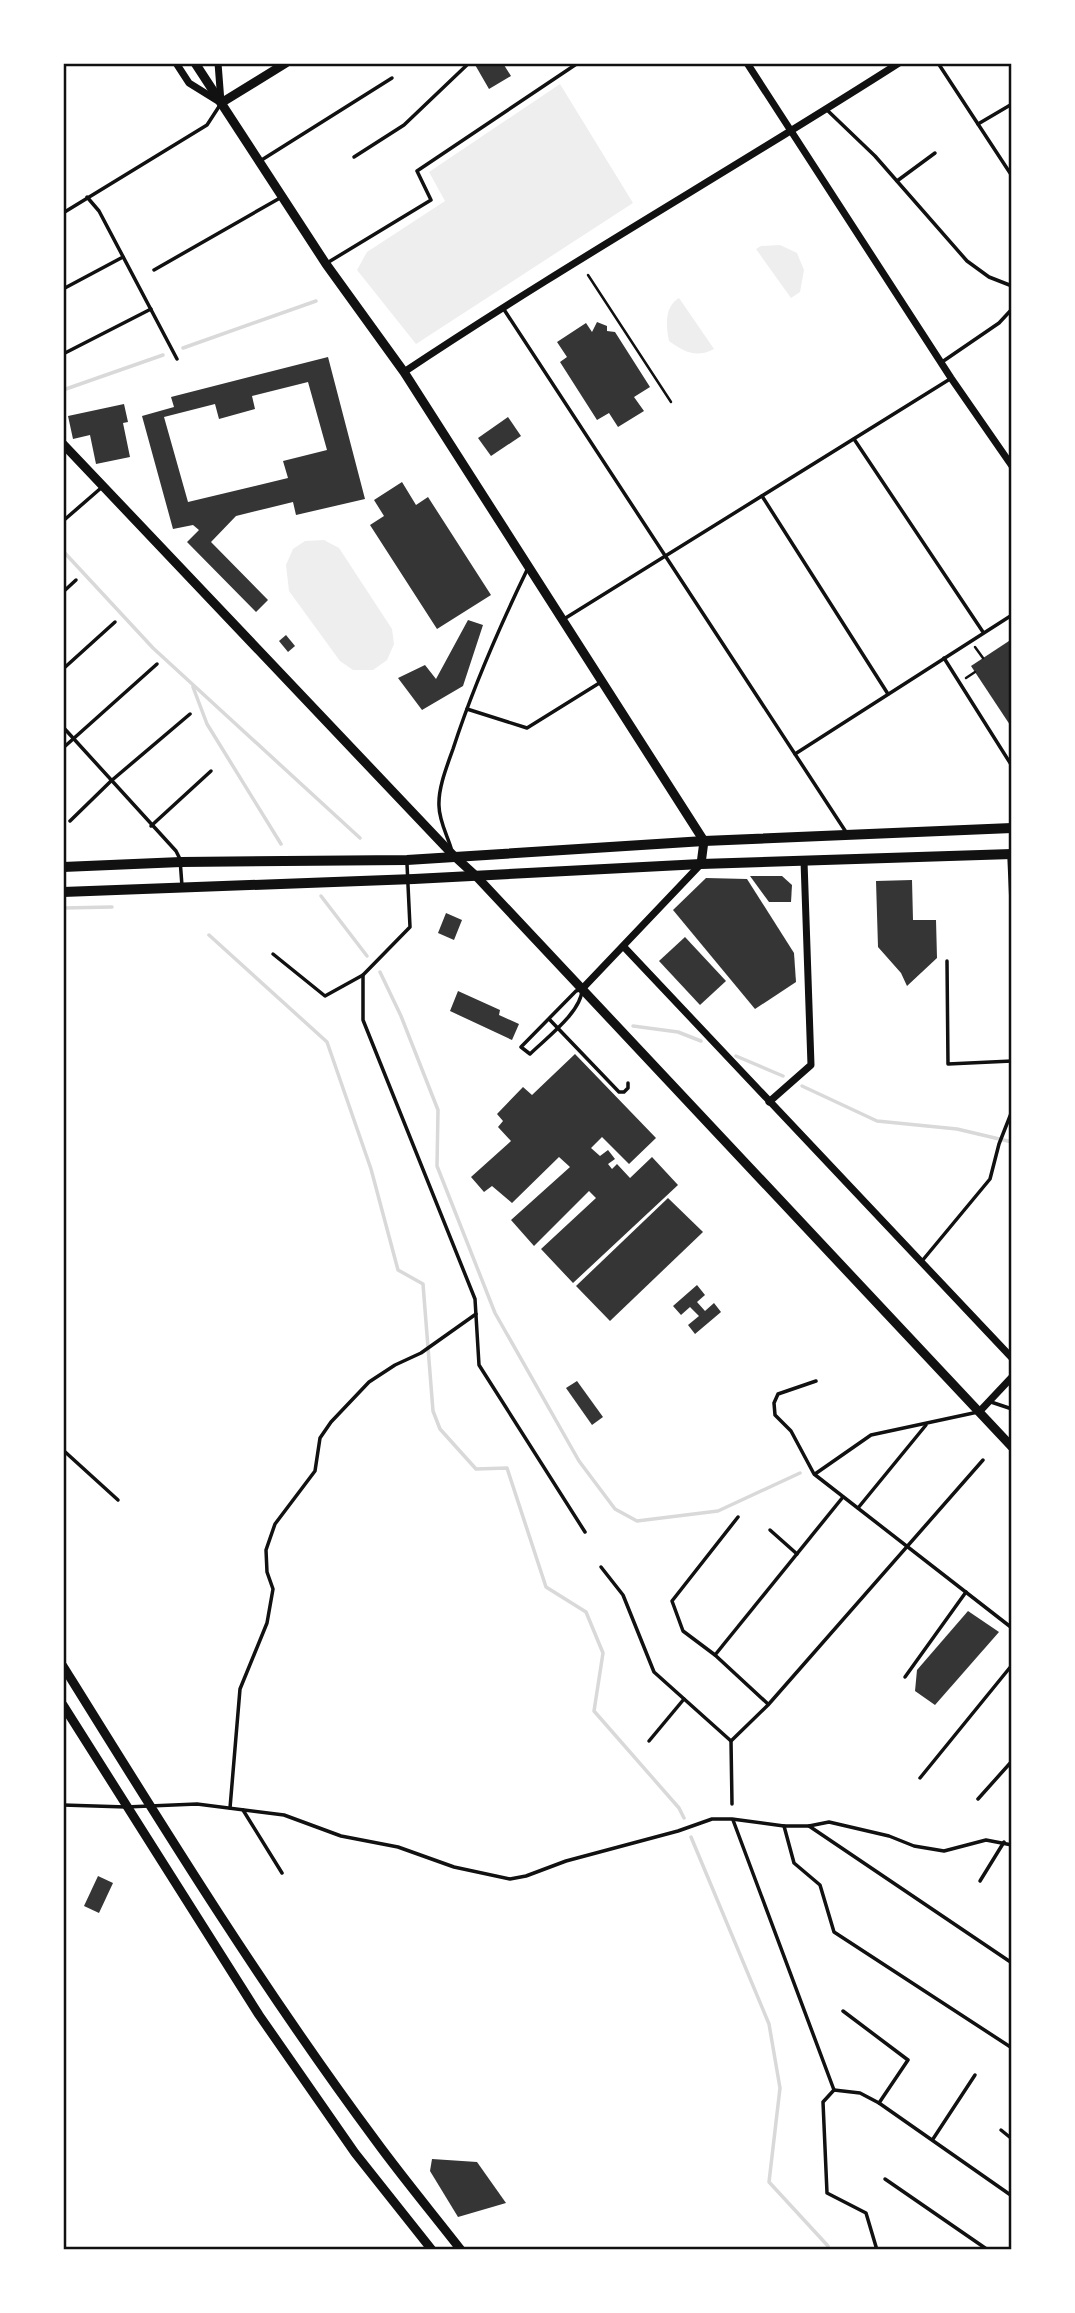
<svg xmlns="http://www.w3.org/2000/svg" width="1075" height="2313" viewBox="0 0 1075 2313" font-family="'Times New Roman',serif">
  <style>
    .green { fill: #eee }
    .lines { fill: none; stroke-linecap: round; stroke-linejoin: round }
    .stream { stroke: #d9d9d9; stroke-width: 3.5 }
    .building { fill: #353535; fill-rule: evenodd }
    .path { stroke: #111; stroke-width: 2.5 }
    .service { stroke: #111; stroke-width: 3.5 }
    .minor { stroke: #111; stroke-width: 7 }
    .tertiary { stroke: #111; stroke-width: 9 }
    .primary { stroke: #111; stroke-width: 10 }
    .neatline { fill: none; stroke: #111; stroke-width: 2.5 }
  </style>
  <rect width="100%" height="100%" fill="#fff"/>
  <g class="green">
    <path d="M560 84 633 203 416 344 357 270 367 252 445 201 429 172Z"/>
    <path d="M780 245 797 253 804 270 800 292 791 298 756 249 761 246Z"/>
    <path d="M679 298 714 349C696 359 683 351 669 341 666 326 664 307 679 298Z"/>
    <path d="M324 540 339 548 392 629 394 644 387 660 373 670H353L340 661 289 591 286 565 293 549 305 541Z"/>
  </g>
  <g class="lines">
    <g class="stream">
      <path d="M183 348 316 301"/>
      <path d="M63 390 163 355"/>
      <path d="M63 551 153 648 360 838"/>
      <path d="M193 687 207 724 281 844"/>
      <path d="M321 896 367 956"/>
      <path d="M63 908 112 907"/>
      <path d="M209 935 327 1042 371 1169 398 1270 423 1284 433 1411 440 1429 476 1469 507 1468 546 1587 586 1612 603 1653 594 1711 679 1808 684 1818"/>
      <path d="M380 972 401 1016 438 1110 437 1166 495 1313 579 1461 615 1509 637 1521 718 1511 800 1473"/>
      <path d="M633 1026 678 1032 701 1041"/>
      <path d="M736 1056 783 1076"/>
      <path d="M802 1086 877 1121 957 1129 1012 1142"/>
      <path d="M691 1837 769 2024 780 2088 769 2182 828 2246V2250"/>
    </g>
  </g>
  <g class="building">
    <path d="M474 63H508L504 65 511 76 489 89Z"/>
    <path d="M597 322 607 326V331L615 332 650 387 634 397 644 411 618 427 609 413 597 420 560 362 567 357 557 342 586 323 592 332Z"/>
    <path d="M328 357 365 499 296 515 293 502 236 516 211 542 268 600 256 612 187 542 199 530 193 525 173 529 142 416 174 407 171 397ZM308 382 327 450 283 461 288 478 188 502 164 417 215 404 219 419 255 409 252 396Z"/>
    <path d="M124 404 128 422 123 423 130 457 96 464 90 435 73 439 68 416Z"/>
    <path d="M508 417 521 436 491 456 478 438Z"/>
    <path d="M402 482 416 505 428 497 491 595 437 629 370 525 384 516 374 500Z"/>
    <path d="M468 620 483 625 463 686 422 710 398 678 425 665 436 679Z"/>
    <path d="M286 635 295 646 288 652 279 641Z"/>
    <path d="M1012 639V728L971 666Z"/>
    <path d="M750 876H782L792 885 791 902H769Z"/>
    <path d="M706 878 747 879 794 953 796 982 755 1009 673 910Z"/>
    <path d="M912 880 913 920H936L937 958 907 986 901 973 878 947 876 881Z"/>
    <path d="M446 913 462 920 454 940 438 933Z"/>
    <path d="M685 937 726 981 700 1005 659 961Z"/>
    <path d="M458 991 500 1010 499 1015 519 1024 512 1040 450 1011Z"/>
    <path d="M575 1054 656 1138 629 1164 602 1137 591 1148 600 1156 608 1150 615 1159 608 1164 612 1169 617 1164 630 1178 652 1157 678 1185 573 1283 541 1249 596 1198 589 1191 534 1246 511 1220 570 1167 559 1157 512 1203 492 1186 484 1192 471 1177 511 1141 498 1127 503 1121 497 1114 523 1087 532 1095Z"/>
    <path d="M668 1198 703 1232 610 1321 576 1286Z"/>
    <path d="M697 1285 705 1295 697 1302 705 1311 714 1303 721 1312 695 1334 688 1325 699 1316 690 1307 681 1315 673 1306Z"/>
    <path d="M577 1381 603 1417 592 1425 566 1388Z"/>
    <path d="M968 1611 999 1632 935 1705 915 1691 917 1670Z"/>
    <path d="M98 1876 113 1883 99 1913 84 1906Z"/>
    <path d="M432 2159 477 2162 506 2203 458 2217 430 2171Z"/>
  </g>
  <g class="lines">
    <g class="path">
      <path d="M588 275 671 402"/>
      <path d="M975 647 983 658"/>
      <path d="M966 678 975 672"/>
    </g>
    <g class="service">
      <path d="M938 63 1012 176"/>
      <path d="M826 109 875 156 967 261 989 277 1012 286"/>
      <path d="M978 124 1012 104"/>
      <path d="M354 157 404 125 469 63"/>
      <path d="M260 161 392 78"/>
      <path d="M897 181 935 153"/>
      <path d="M87 197 99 211 177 359"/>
      <path d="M63 213 207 125 220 105"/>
      <path d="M327 263 431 200 417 171 578 63"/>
      <path d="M154 270 280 198"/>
      <path d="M63 289 123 257"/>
      <path d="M503 308 846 832"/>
      <path d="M63 354 151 309"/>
      <path d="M942 362 999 323 1012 309"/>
      <path d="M854 439 983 632"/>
      <path d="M762 496 888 694"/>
      <path d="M63 521 101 488"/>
      <path d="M63 592 76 580"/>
      <path d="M564 619 950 379"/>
      <path d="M944 658 1012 766"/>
      <path d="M63 669 115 622"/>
      <path d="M467 709 527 728 601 682"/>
      <path d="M63 727 176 851 180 859 182 886"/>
      <path d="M63 748 157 664"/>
      <path d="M795 754 1012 615"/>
      <path d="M70 821 111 781 190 714"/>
      <path d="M151 826 211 771"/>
      <path d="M451 848C447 835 439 820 439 806 438 788 447 766 453 749 473 687 499 628 527 570"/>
      <path d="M1009 856 1012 924"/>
      <path d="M407 864 410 927 363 975V1020L475 1299 479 1365 585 1532"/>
      <path d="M273 954 325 996 363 975"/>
      <path d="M947 961 948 1064 1012 1061"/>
      <path d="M582 989C582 1012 545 1039 530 1054L521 1047 576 991Z"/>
      <path d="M550 1020 619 1092H624L628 1088V1083"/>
      <path d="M922 1261 990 1179 999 1144 1012 1111"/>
      <path d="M816 1381 778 1394 774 1403 775 1415 791 1431 814 1474 1012 1628"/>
      <path d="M991 1402 1012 1409"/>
      <path d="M63 1450 118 1500"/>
      <path d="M815 1474 871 1435 978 1412"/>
      <path d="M858 1508 926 1425"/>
      <path d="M738 1517 672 1601 683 1631 715 1655 768 1704"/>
      <path d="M770 1530 797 1554"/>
      <path d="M601 1567 623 1595 654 1672 731 1741"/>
      <path d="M715 1655 843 1497"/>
      <path d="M905 1677 966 1592"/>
      <path d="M649 1741 684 1699"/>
      <path d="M920 1778 1012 1665"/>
      <path d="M978 1799 1012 1761"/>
      <path d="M732 1804 731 1741 768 1705 983 1460"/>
      <path d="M63 1805 126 1807 197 1804 284 1815 341 1836 398 1847 454 1867 510 1879 526 1876 566 1861 678 1831 712 1819H732L784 1826H809L829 1822 889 1836 914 1846 944 1851 986 1840 1012 1845"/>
      <path d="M230 1808 240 1689 267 1623 273 1589 267 1572 266 1550 275 1524 315 1471 320 1438 331 1422 369 1382 395 1365 421 1353 476 1314"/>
      <path d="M243 1810 282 1873"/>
      <path d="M733 1820 834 2090"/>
      <path d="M784 1826 794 1863 820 1885 834 1932 1012 2048"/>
      <path d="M809 1826 1012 1963"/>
      <path d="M980 1881 1004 1842"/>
      <path d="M1012 1896V1897"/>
      <path d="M843 2011 908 2060 879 2103"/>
      <path d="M834 2090 860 2093 879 2103 1012 2196"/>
      <path d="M834 2090 823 2102 827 2193 866 2213 877 2250"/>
      <path d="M1001 2130 1012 2139"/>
      <path d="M933 2139 975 2075"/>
      <path d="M885 2179 988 2250"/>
    </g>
    <g class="minor">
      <path d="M176 63 189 83 218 101"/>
      <path d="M218 63 221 102"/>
      <path d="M747 63 951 378 1012 466"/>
      <path d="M404 372C566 264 735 168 899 63"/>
      <path d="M624 947 1012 1358"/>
      <path d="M582 989 700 865"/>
      <path d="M769 1102 811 1065 804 861"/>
      <path d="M980 1411 1012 1377"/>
    </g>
    <g class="tertiary">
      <path d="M195 63 326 264 404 372 704 841 701 864"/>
      <path d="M221 103 286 63"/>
      <path d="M63 444 453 855 476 876 1012 1447"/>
      <path d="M63 1666C163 1827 263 1989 376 2141 403 2178 433 2214 461 2250"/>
      <path d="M63 1705 259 2015 355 2153 432 2250"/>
    </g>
    <g class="primary">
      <path d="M63 867 181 862 407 860 704 841 1012 828"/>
      <path d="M63 892 414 879 701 864 1012 854"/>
    </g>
  </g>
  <rect width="1075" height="2313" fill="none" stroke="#ffffff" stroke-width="130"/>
  <rect x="65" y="65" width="945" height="2183" class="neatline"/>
</svg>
